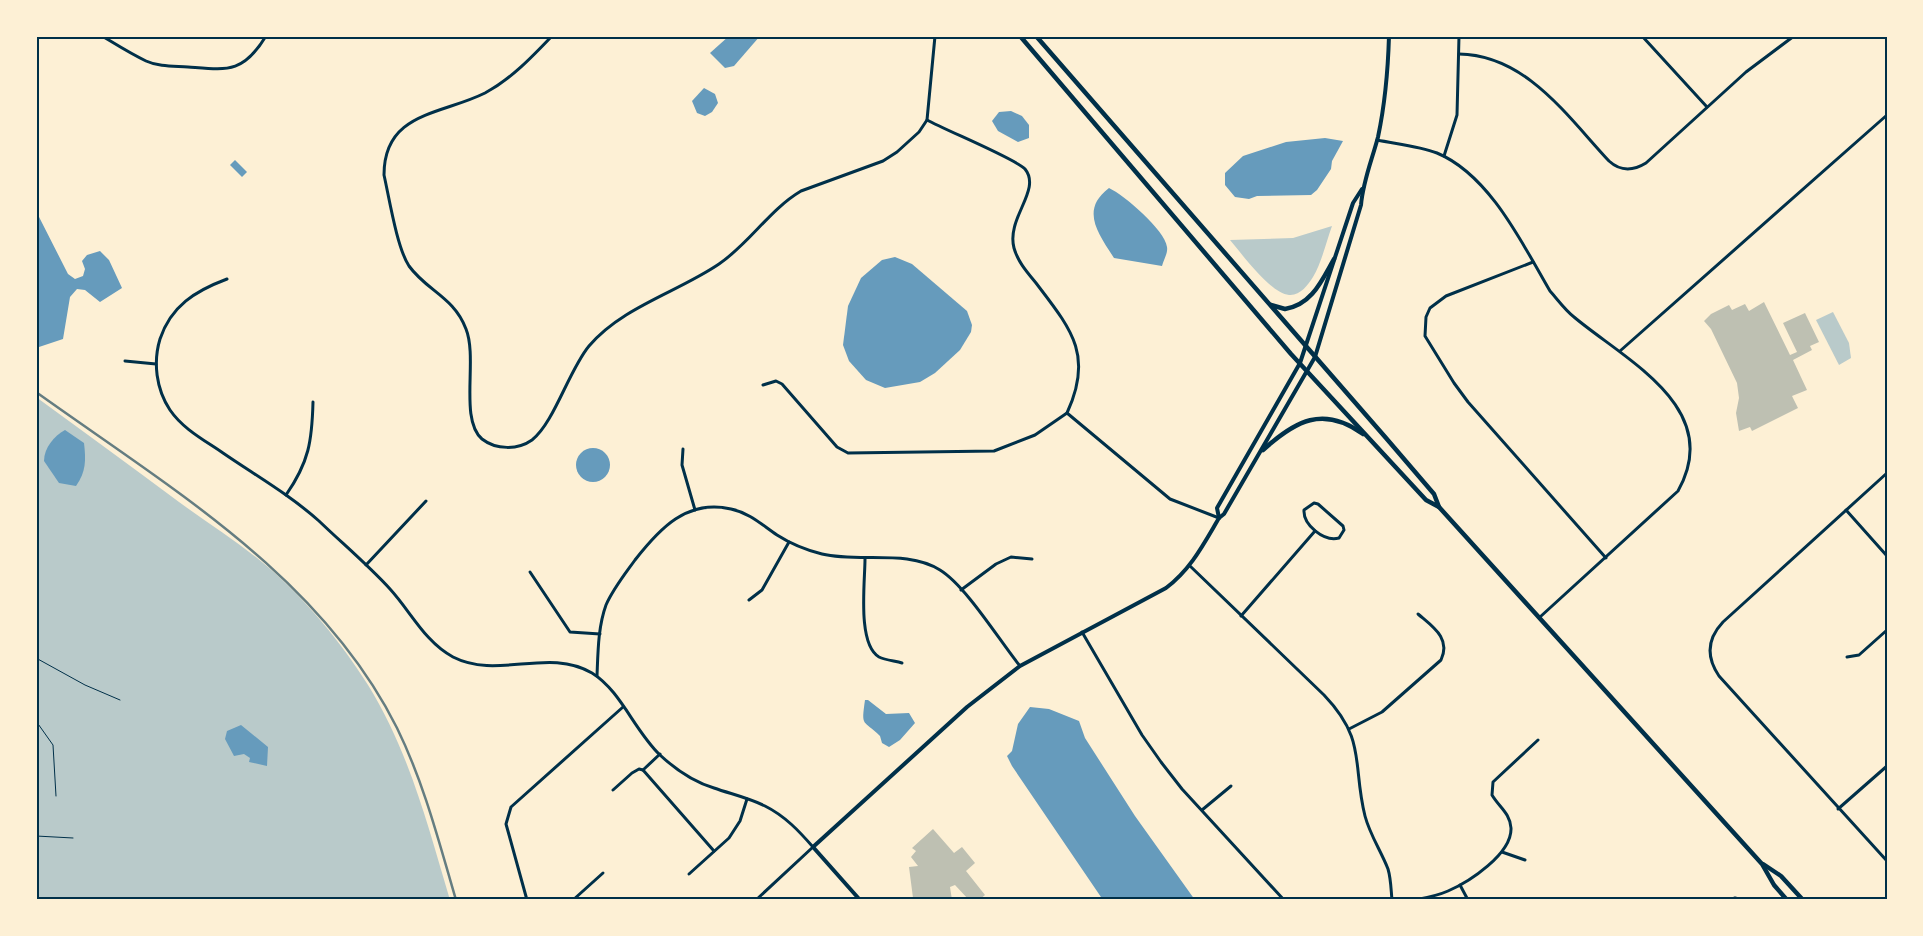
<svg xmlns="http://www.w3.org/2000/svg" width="1923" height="936" viewBox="0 0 1923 936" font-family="Bitter,serif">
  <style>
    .green { fill: #b9caca }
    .water { fill: #669bbc }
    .building { fill: #bec0b2 }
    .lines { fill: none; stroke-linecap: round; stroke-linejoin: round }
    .path { stroke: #003049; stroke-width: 1 }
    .minor { stroke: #003049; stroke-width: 3 }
    .tertiary { stroke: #003049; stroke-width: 4 }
    .secondary { stroke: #003049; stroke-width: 4.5 }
    .rail { stroke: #657d81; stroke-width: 2.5 }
    .neatline { fill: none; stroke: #003049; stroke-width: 2 }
  </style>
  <rect width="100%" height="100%" fill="#fdf0d5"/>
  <g class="green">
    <path d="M1332 226C1326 242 1322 262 1313 277 1308 285 1300 296 1289 295 1270 293 1242 254 1230 240L1293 238Z"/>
    <path d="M1833 312 1849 343 1851 358 1839 365 1816 320Z"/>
    <path d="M36 397C84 432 132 467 179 502 209 524 240 543 268 567 306 600 341 642 368 685 409 751 428 826 450 900H36Z"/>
  </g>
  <g class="water">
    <path d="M729 36H760L734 66 725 68 710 53Z"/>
    <path d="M704 88 715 94 718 103 712 112 705 116 697 113 692 101Z"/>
    <path d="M1011 111 1022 116 1029 125V138L1018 142 998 131 992 121 999 112Z"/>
    <path d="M1325 138 1343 141 1332 161 1331 169 1317 190 1311 195 1257 196 1249 199 1235 197 1225 185V173L1243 156 1286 142Z"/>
    <path d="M235 160 247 172 242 177 230 165Z"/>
    <path d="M1109 188C1124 195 1165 230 1167 247 1168 253 1164 259 1162 266L1114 258C1098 233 1080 210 1109 188Z"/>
    <path d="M36 211 68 274 75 279 83 276 85 269 82 261 87 255 100 251 109 260 122 288 100 302 85 290 77 289 70 297 63 339 36 348Z"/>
    <path d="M895 257 912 264 967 311 972 325 971 332 960 350 935 373 920 382 885 388 866 380 849 361 843 345 848 306 861 278 882 260Z"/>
    <path d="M65 430 84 443C86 460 86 472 76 486L59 483 44 461C44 448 54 436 65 430Z"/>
    <circle cx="593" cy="465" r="17"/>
    <path d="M865 700H868L886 714 909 713 915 723 900 740 889 747 882 743 880 736C863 719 861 728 865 700Z"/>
    <path d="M1030 707 1049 709 1079 721 1085 738 1135 816 1195 900H1103L1012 766 1007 756 1012 751 1018 724Z"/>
    <path d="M241 725 268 747 267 766 249 762 250 758 244 754 234 756 225 739 227 731Z"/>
  </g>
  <g class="building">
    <path d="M1764 302 1790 355 1797 352 1783 323 1805 313 1819 342 1810 346 1812 350 1793 360 1807 390 1792 396 1798 408 1752 431 1750 427 1739 431 1736 413 1739 398 1737 383 1711 329 1704 321 1711 314 1729 305 1732 310 1745 304 1749 311Z"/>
    <path d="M933 829 954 853 962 847 975 863 966 871 985 895 979 900H969L955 885 950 887 952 900 913 898 909 867 918 866 911 857 916 851 912 848Z"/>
  </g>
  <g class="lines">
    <g class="path">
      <path d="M36 658 85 685 120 700"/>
      <path d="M36 721 53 745 56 796"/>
      <path d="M36 836 73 838"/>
    </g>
    <g class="minor">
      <path d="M102 36C117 45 131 54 146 61 159 67 174 66 188 67 227 70 243 74 266 36"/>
      <path d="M552 36C532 57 511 79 485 93 441 115 384 112 384 175 389 197 397 248 409 266 427 291 454 297 466 329 478 359 459 419 482 439 496 450 518 450 532 440 554 423 569 370 589 346 622 307 678 292 719 264 750 243 769 210 801 191L883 161 897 152 919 132 927 120 935 36"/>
      <path d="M1642 36 1707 107"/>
      <path d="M1459 54C1526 55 1567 116 1609 161 1621 172 1633 171 1646 163L1746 72 1794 36"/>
      <path d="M927 120C945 130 1016 159 1025 169 1042 190 1006 218 1014 248 1018 262 1027 272 1036 283 1071 329 1094 355 1067 413L1170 499 1219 518"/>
      <path d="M1377 140C1397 144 1419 146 1437 153 1490 175 1523 245 1550 291 1558 300 1565 310 1574 317 1625 360 1725 408 1678 491L1540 617"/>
      <path d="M1444 156 1457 115 1459 36"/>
      <path d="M1533 262 1446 296 1430 308 1426 317 1425 336 1454 383 1468 402 1606 558"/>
      <path d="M227 279C195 291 171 306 160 339 153 362 156 389 170 410 183 429 204 440 223 453 255 475 290 495 319 521 343 544 368 565 390 589 411 612 425 642 453 657 498 680 548 647 592 673 621 691 634 730 660 755 675 769 694 782 714 788 731 794 749 798 765 806 785 816 799 831 813 847L756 900"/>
      <path d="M1620 351 1887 115"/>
      <path d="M125 361 156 364"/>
      <path d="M763 385 776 381 782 384 837 447 848 453 994 451 1035 435 1067 413"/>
      <path d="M683 449 682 465 695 510"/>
      <path d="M1887 473 1723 622C1707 639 1706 657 1719 676L1887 861"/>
      <path d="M286 495C309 462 312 441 313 402"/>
      <path d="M1314 503 1318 504 1343 526 1344 530 1339 538C1324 542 1303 525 1304 510Z"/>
      <path d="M1846 510 1887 556"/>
      <path d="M865 559C865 582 857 644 879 657 885 660 895 661 902 663"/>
      <path d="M366 565 426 501"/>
      <path d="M1190 566 1324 695C1367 740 1352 764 1365 816 1370 835 1381 851 1388 869 1391 879 1391 890 1392 900"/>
      <path d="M530 572 570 632 600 634"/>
      <path d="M961 590 996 564 1011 557 1032 559"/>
      <path d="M749 600 762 590 789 542"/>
      <path d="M1241 616 1315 531"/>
      <path d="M1082 632 1142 735 1161 762 1182 789 1284 900"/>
      <path d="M1847 657 1859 655 1887 630"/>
      <path d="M597 676C598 652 598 627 606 605 613 589 625 574 635 560 660 528 687 499 731 509 750 513 762 525 777 535 791 544 806 550 822 554 860 563 907 549 940 570 966 586 999 640 1020 666"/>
      <path d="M1349 729 1382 712 1441 660C1451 638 1433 627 1418 614"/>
      <path d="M643 770 714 851"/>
      <path d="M613 790 632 773 639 769 643 770 660 754"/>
      <path d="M1838 809 1887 766"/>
      <path d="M1202 810 1231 786"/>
      <path d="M1502 852 1525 860"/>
      <path d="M689 874 729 838 740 821 747 799"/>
      <path d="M1460 885 1468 900"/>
      <path d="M527 900 506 824 511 807 623 707"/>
      <path d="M573 900 603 873"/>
      <path d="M1414 900C1425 898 1437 896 1448 891 1469 882 1512 854 1511 828 1510 813 1499 807 1492 795L1493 782 1538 740"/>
      <path d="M1729 900 1735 898 1743 900"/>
    </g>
    <g class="tertiary">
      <path d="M1219 518 1217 508 1300 363 1353 203 1362 189"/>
      <path d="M860 900 813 847 967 707 1020 666 1166 588C1191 569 1203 545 1219 518L1224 514 1315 357 1361 205C1363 181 1372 160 1378 137 1385 104 1388 70 1389 36"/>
    </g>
    <g class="secondary">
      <path d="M1020 36 1291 354 1426 500 1439 507 1762 864 1774 885 1787 900"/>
      <path d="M1036 36 1386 438 1434 494 1439 507"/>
      <path d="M1271 305 1285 309C1312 305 1322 280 1334 259"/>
      <path d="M1263 450C1295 421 1323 405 1363 434"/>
      <path d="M1763 864 1781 876 1803 900"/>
    </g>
    <path class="rail" d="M36 392C170 488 321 576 397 728 424 783 439 842 456 900"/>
  </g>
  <rect width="1923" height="936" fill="none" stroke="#fdf0d5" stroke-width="75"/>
  <rect x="38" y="38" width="1848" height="860" class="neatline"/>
</svg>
